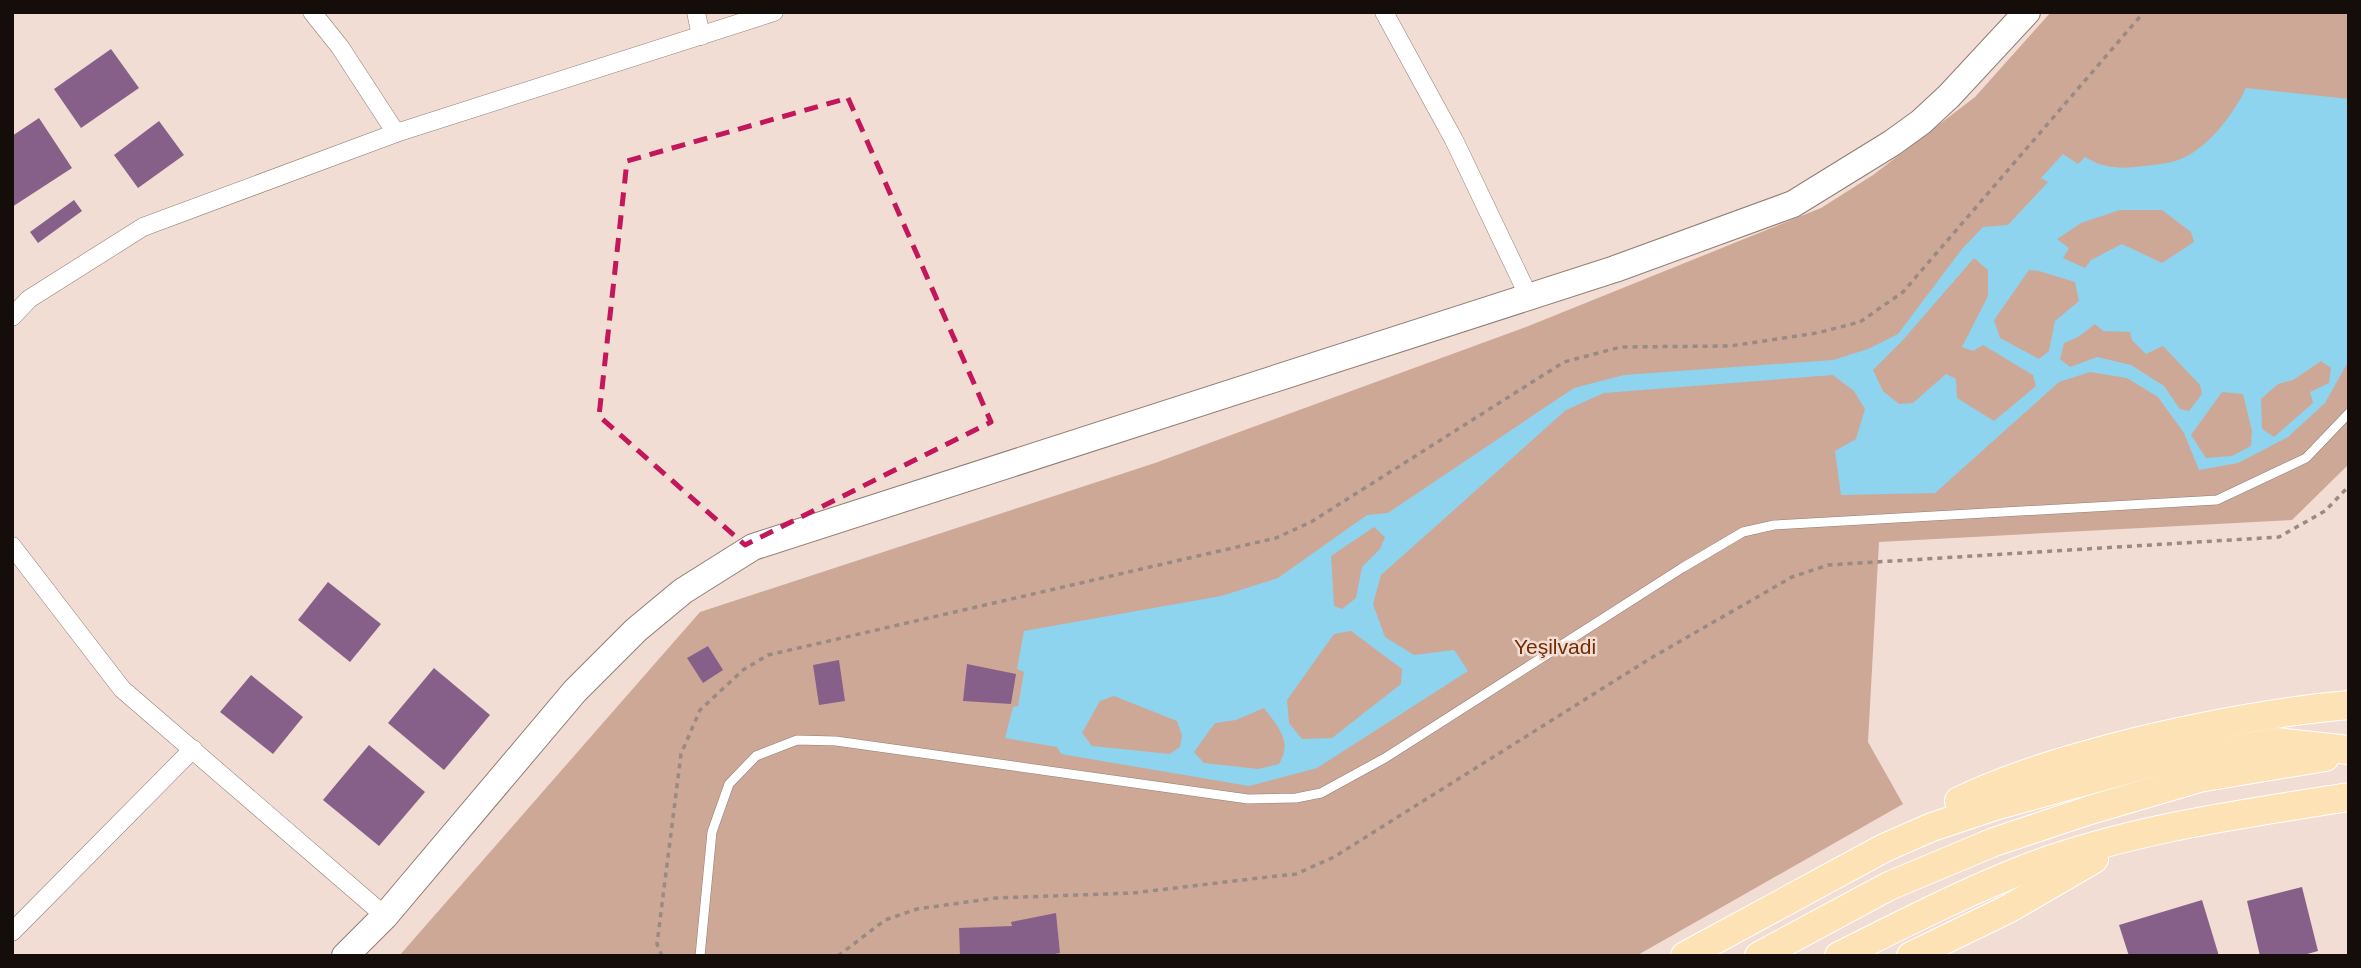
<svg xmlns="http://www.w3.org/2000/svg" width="2361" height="968" viewBox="0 0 2361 968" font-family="Arial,sans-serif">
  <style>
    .green { fill: #cda897 }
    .water { fill: #8ed4ef; fill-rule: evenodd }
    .building { fill: #87608a }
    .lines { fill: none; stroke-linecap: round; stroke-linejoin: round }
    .lane-casing { stroke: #907d75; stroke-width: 10 }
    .street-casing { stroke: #907d75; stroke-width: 19 }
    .secondary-casing { stroke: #907d75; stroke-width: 28 }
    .primary-casing { stroke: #fff; stroke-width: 30 }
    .path { stroke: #998a83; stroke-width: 3.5; stroke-dasharray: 5 5; stroke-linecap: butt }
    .lane { stroke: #fff; stroke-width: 9 }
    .street { stroke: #fff; stroke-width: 18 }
    .secondary { stroke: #fff; stroke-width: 26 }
    .primary { stroke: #fce2b5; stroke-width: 28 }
    .marked { fill: none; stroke: #c2185b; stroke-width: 5; stroke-dasharray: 14 9; stroke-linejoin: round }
    .labels { text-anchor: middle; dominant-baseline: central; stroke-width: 5; stroke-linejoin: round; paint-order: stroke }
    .park-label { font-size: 21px; fill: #712c01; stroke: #f2ddd4 }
  </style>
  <rect width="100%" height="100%" fill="#f2ddd4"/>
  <path class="green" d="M2051 12H2349V464L2292 520 1879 542 1868 742 1903 804 1636 956H399L700 612 1155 463 1526 327 1821 208 1873 175 1975 97Z"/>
  <path class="water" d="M2246 88 2349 99V360L2325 403 2288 437 2238 463 2199 470 2184 433 2158 397 2127 378 2090 372 2059 382 1935 493 1841 495 1835 451 1856 439 1865 409 1854 391 1833 375 1604 393 1566 410 1381 575 1373 604 1385 637 1414 655 1454 650 1468 671 1317 768 1249 786 1061 754 1057 747 1005 738 1013 707 1018 706 1024 672 1017 669 1024 631 1221 596 1278 578 1367 515 1388 513 1574 388 1624 375 1833 360 1868 349 1898 334 1962 249 1983 227 2008 225 2048 182 2041 178 2063 154 2078 164 2085 157C2104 169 2122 169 2143 166 2153 165 2165 164 2175 161 2206 152 2233 115 2246 88ZM2120 210H2162L2191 232 2194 242 2162 263 2122 244 2091 260 2085 268 2063 258 2069 248 2057 239 2081 223ZM1974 258 1988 270V296L1962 347 1973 351 1983 345 2033 375 2036 386 1994 421 1957 398 1956 379 1946 374 1913 403 1899 404 1883 391 1873 370 1902 341ZM2029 270 2039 271 2075 282 2079 301 2055 321 2049 351 2039 359 2000 338 1994 320ZM2095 324 2103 331 2130 332 2132 340 2146 354 2163 346 2200 385 2202 394 2189 411 2180 409 2164 386 2131 365 2097 357 2070 367 2060 359 2064 343 2078 337ZM2321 361 2331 368 2329 383 2310 392 2313 403 2274 437 2262 429 2261 399 2278 384 2293 380ZM2222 392 2243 394 2252 431 2251 446 2232 456 2206 458 2191 435ZM1374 527 1385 537 1380 549 1362 567 1356 598 1342 609 1334 606 1331 556ZM1351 631 1402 669 1401 684 1332 738 1302 739 1289 723 1287 700 1334 634ZM1114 696 1177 721 1182 736 1180 747 1170 754 1092 746 1082 733 1100 701ZM1264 708C1278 727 1293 741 1279 764L1258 769 1204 763 1194 752 1215 723 1236 720Z"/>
  <g class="building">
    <path d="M111 49 139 88 81 128 54 89Z"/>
    <path d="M39 118 72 168 12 207V136Z"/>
    <path d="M159 121 184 155 138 188 114 155Z"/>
    <path d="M74 200 82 211 38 243 30 232Z"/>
    <path d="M328 582 381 624 350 662 298 620Z"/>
    <path d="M708 646 723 670 703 683 687 658Z"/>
    <path d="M839 660 845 701 819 705 813 665Z"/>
    <path d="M967 664 1016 674 1011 704 963 701Z"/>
    <path d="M434 668 490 715 444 770 388 723Z"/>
    <path d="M251 675 303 717 273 754 220 712Z"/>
    <path d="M369 745 425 792 379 846 323 800Z"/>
    <path d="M2302 887 2318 951 2300 956H2260L2247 901Z"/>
    <path d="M2202 900 2219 956H2129L2119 925Z"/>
    <path d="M1056 913 1060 953 1044 956H960L959 928 1012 926 1011 922Z"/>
  </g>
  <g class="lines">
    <defs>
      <path id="lane" d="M700 956 712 832 729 784 756 756 797 740 836 741 1248 799 1296 798 1321 793 1385 758 1682 568 1743 532 1774 525 2217 500 2306 458 2349 413"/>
      <g id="street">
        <path d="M312 12 340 47 396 133"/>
        <path d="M696 12 701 36"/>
        <path d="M1384 12 1454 140 1529 297"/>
        <path d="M12 317 29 299 143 227 396 133 774 12"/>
        <path d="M12 546 122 689 385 916"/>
        <path d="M12 932 193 749"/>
      </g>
      <path id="secondary" d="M345 956 385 916 575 691 636 630 683 591 753 547 1615 269 1793 204 1892 143 1921 122 1949 96 2027 12"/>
      <g id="primary">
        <path d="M1959 801C2018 773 2079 756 2143 740 2211 724 2279 711 2349 705"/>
        <path d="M1685 956 1884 848 1932 827 1998 805 2151 763 2277 742 2349 750"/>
        <path d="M1759 956 1889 886 1994 842 2090 810 2199 778 2325 757"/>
        <path d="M1839 956C1901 925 1963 893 2027 868 2130 829 2241 814 2349 797"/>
        <path d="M1911 956 2008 909 2094 859"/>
      </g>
    </defs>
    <use href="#lane" class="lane-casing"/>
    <use href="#street" class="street-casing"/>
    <use href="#secondary" class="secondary-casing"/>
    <use href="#primary" class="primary-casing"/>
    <g class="path">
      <path d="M662 956 657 944 681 754 700 710 743 670 768 655 1276 538 1311 522 1564 362 1621 347 1730 346 1817 333 1860 322 1903 292 2144 12"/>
      <path d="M838 956 885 920 917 909 996 898 1133 893 1259 878 1296 874 1334 857 1651 658 1792 577 1828 565 2279 537 2325 511 2349 486"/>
    </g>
    <use href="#lane" class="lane"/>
    <use href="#street" class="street"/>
    <use href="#secondary" class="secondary"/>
    <use href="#primary" class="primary"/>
  </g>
  <path class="marked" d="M848 98 991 422 745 545 599 416 627 161Z"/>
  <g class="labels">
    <g class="park-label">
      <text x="1555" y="646">Yeşilvadi</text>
    </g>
  </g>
  <rect width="2361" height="968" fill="none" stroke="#140d0a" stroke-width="28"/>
</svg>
